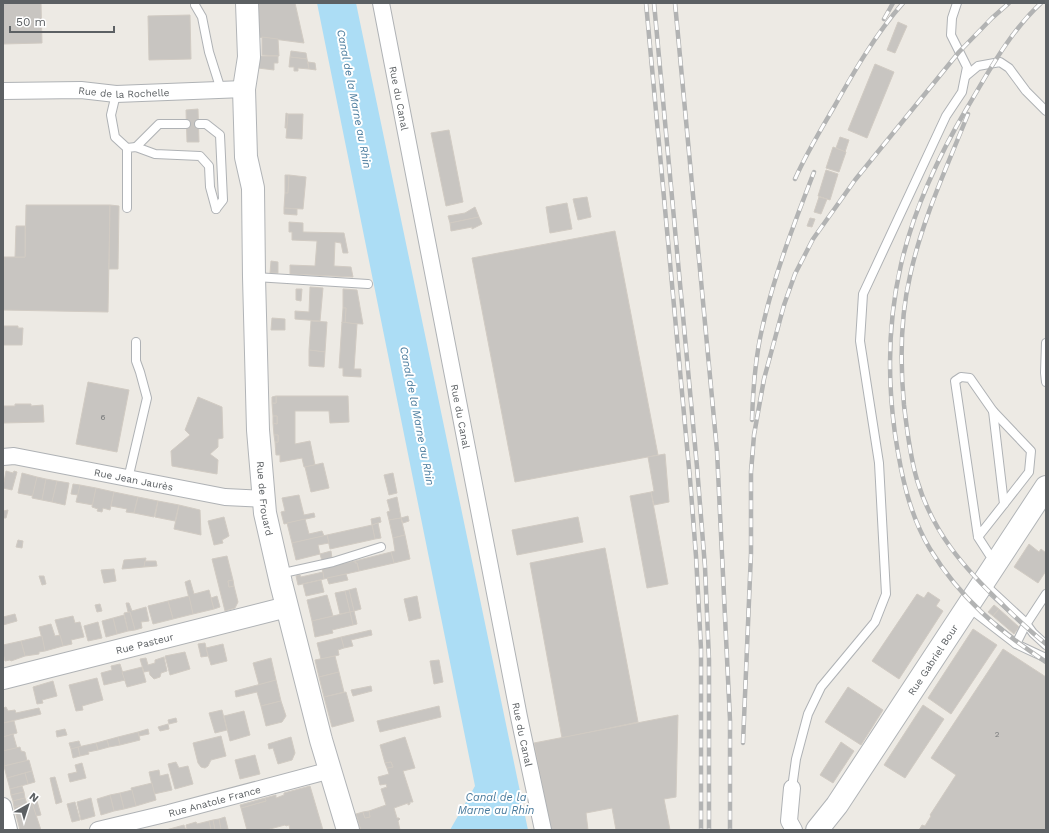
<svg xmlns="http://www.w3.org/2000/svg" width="1049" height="833" viewBox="0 0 1049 833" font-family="'Work Sans',sans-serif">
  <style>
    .water { fill: #acddf5 }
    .building { fill: #c8c5c1; stroke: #d1cbc3 }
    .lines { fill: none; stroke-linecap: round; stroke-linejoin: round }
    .service-casing { stroke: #afb2b5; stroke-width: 10 }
    .minor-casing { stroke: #afb2b5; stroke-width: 18 }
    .tertiary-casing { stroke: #afb2b5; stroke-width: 22 }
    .secondary-casing { stroke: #b1b4b7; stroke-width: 24 }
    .service { stroke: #fff; stroke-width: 8 }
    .minor { stroke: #fff; stroke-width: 16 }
    .tertiary { stroke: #fff; stroke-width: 20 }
    .secondary { stroke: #fff; stroke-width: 22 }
    .rail-casing { stroke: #b2b3b3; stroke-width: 4.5 }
    .rail { stroke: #fff; stroke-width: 3; stroke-dasharray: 9; stroke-linecap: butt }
    .labels { text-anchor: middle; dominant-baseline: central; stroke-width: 4; stroke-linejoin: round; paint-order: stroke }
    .number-label { font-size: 8px; fill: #77797a }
    .street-label { font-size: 10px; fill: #5c6063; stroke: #fff }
    .water-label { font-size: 11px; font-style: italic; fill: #487a9c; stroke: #fff }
  </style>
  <rect width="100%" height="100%" fill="#edeae4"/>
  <path class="water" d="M317 3H356L528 830H450L475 786Z"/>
  <g class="building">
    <path d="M3 3H41L42 43 3 44Z"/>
    <path d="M257 3H295L304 43 258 37Z"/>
    <path d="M190 15 191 59 149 60 148 16Z"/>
    <path d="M898 22 907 26 895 53 887 50Z"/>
    <path d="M262 37 278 39 279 56 262 55Z"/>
    <path d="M291 51 306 53 307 59 290 57Z"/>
    <path d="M258 56H278V63H274V70L258 68Z"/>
    <path d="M290 57 307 59 309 69 298 68V71H294V67H289Z"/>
    <path d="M308 62 315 63 316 70 309 69Z"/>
    <path d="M875 64 894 72 867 138 848 130Z"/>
    <path d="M198 109 199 142H187L186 110Z"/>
    <path d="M286 113 288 114 287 128H285Z"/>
    <path d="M288 114H303L302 139 286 138Z"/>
    <path d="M449 130 463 202 446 206 431 133Z"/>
    <path d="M840 137 849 140 845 152 836 148Z"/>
    <path d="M833 147 846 152 839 172 826 168Z"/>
    <path d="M826 170 838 174 830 200 818 196Z"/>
    <path d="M285 175H289L288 193H285Z"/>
    <path d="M289 175 306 177 303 209 284 208 285 193H288Z"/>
    <path d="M587 197 591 217 578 220 573 199Z"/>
    <path d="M819 197 827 199 821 214 814 212Z"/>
    <path d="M567 203 572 229 550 233 546 207Z"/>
    <path d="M26 205H110L108 312 3 310 4 257H25Z"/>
    <path d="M110 205 119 206 118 269H109Z"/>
    <path d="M475 207 479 217 450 223 448 216 465 213Z"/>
    <path d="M284 208 297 209V215L284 214Z"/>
    <path d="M479 217 482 224 472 229V227L451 231 450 223Z"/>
    <path d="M810 218 815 219 812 227 807 226Z"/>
    <path d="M289 222 303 223V232L344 233 348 253H343L341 243 335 242 334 266 351 267 353 277 290 274V265L315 266 317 241 292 240V232H289Z"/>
    <path d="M16 226H25V257H15Z"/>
    <path d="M615 231 658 455 515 482 472 258Z"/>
    <path d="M271 261 278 262V273H270Z"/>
    <path d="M310 287 323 288 320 321 295 319V311L309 312Z"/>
    <path d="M296 289H302L301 301 296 300Z"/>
    <path d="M343 289 357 290 363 324 345 323 346 308H343Z"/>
    <path d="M343 308H346L345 323H342Z"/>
    <path d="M272 318 285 319V330H271Z"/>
    <path d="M311 321 327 322 325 352 309 350Z"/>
    <path d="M342 322 357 324 354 369H361V377L343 376V368H339Z"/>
    <path d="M3 326H18V328H23L22 345H3Z"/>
    <path d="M309 350 325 352 324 367 309 366Z"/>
    <path d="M88 382 129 390 117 452 76 444Z"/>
    <path d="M276 396H348L349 422 330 423 329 411H295V444L310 441 315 465 304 467 302 458 280 462V455H276L275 442H278V435H274L273 423 277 424V416H273L272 403H276Z"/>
    <path d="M276 396V403H272V397Z"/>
    <path d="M198 397 222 407 223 438 218 439V447L210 454 218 460 217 474 172 466 171 451 190 435 185 430Z"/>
    <path d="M15 404H31V406L43 405 44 422 3 423V406H15Z"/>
    <path d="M273 416H277V424L273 423Z"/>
    <path d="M274 435H278V442H275Z"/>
    <path d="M665 454 669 502 654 505 651 492 654 491 648 457Z"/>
    <path d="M323 463 329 488 311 492 305 467Z"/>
    <path d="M6 471 13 473 14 471 17 472 12 490 3 488Z"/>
    <path d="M22 473 37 477 33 496 18 493Z"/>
    <path d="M393 473 397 493 389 495 384 475Z"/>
    <path d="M37 477 46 479 42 500 32 498Z"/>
    <path d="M46 479 57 481 52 502 42 500Z"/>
    <path d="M57 481 69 483 65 505 52 502Z"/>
    <path d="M73 484 80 485 78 495 71 494Z"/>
    <path d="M80 485 96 488 93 505 76 502Z"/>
    <path d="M96 488 114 492 110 510 103 508 102 512 97 511 98 509 92 507Z"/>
    <path d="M114 492 138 497 134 513 126 512 127 509 111 506Z"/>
    <path d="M651 492 668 584 647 588 630 496Z"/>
    <path d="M299 495 304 515 314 513 315 517 284 524 281 512 285 511 282 498Z"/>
    <path d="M138 497 158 501 154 517 134 513Z"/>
    <path d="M397 497 401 518 389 520 387 512 390 511 387 500Z"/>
    <path d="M158 501 179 505 175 521 155 517Z"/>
    <path d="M179 505 200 510 201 535 174 529Z"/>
    <path d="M8 510 6 518H3V511Z"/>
    <path d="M408 516 409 521 403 523 401 518Z"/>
    <path d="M224 517 229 536 222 540 223 543 214 545 208 521Z"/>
    <path d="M380 517 381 522 372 525 371 519Z"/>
    <path d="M578 517 583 542 517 555 512 530Z"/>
    <path d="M401 518 405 535 393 538 389 520Z"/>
    <path d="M305 519 309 534 322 531 324 536 292 543 287 523Z"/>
    <path d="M378 523 381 538 375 539 372 525Z"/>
    <path d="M372 525 375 539 330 549 327 535Z"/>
    <path d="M327 535 329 543 318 545 320 554 296 560 292 543Z"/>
    <path d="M405 535 410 559 394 563 391 552 395 551 393 538Z"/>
    <path d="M18 540 23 541 22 548 16 547Z"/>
    <path d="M1029 544 1039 552 1041 549 1046 553V571L1038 583 1014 567Z"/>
    <path d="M605 548 638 722 562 738 530 563Z"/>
    <path d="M331 551 332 558 322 561 320 554Z"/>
    <path d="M391 552 394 563 359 571 357 563H355V561Z"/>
    <path d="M227 556 233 580 228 581 229 587 234 586 238 602 235 608 225 611 212 559Z"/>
    <path d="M146 558 144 567 122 569 124 560Z"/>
    <path d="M145 561H156L157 566 144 567Z"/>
    <path d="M355 561V563H357L359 571 324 579 322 568Z"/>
    <path d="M114 569 116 581 104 583 101 570Z"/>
    <path d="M323 572 324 579 298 585 296 576 300 575 301 577Z"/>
    <path d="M346 574 348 580 329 584 327 578Z"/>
    <path d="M39 576H44L46 584 42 585Z"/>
    <path d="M190 580 194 594 209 590 214 609 193 614 185 582Z"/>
    <path d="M233 580 234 586 229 587 228 581Z"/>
    <path d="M321 580 324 592 306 596 303 584Z"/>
    <path d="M356 588 361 609 354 611 349 590Z"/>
    <path d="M349 590 354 611 350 612 345 591Z"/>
    <path d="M345 591 350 612 340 614 335 593Z"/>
    <path d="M928 592 940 600 936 606 943 611 899 679 872 661 917 594 924 598Z"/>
    <path d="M327 595 333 616 312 621 307 600Z"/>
    <path d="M189 596 193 614 173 619 168 601Z"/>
    <path d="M217 596 220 607 214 609 211 598Z"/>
    <path d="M417 596 421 618 409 621 404 599Z"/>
    <path d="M168 601 173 619 153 624 148 606Z"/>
    <path d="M126 603H129L132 611 146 607 149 621 141 622 142 628 135 630 130 612H128Z"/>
    <path d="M100 604 102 611 97 612 95 605Z"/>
    <path d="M994 605 999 609 993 616 988 612Z"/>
    <path d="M999 609 1019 627 1014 634 993 616Z"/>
    <path d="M354 611 357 624 353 625 350 612Z"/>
    <path d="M130 612 135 630 128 631 124 613Z"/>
    <path d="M350 612 353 625 332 630 333 633 315 637 312 621Z"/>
    <path d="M15 614 17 621 3 625V617Z"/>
    <path d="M124 615 128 631 117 634 113 618Z"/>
    <path d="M73 616 75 623 80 622 84 637 71 640 72 644 63 646 55 620Z"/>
    <path d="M113 618 117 634 106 637 102 621Z"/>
    <path d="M98 622 102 638 88 641 84 626Z"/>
    <path d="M51 624 55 636 60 635 63 646 45 651 39 627Z"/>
    <path d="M973 629 997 645 951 714 928 698Z"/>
    <path d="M371 630 372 635 351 640 353 646 344 648 341 637Z"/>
    <path d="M42 636 45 651 39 652V654L25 656 21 641Z"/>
    <path d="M341 637 344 648 338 650 339 655 321 659 317 643Z"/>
    <path d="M21 641 25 656 11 661 10 660 5 661 3 653V645Z"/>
    <path d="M205 643 208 656 201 657 198 644Z"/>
    <path d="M223 644 227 661 211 665 206 648Z"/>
    <path d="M1003 649 1046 677V830H919L922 825 925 826 931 816 930 815 956 775 931 758Z"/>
    <path d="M185 652 190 669 170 675 165 656Z"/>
    <path d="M335 656 339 672 319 677 315 660Z"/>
    <path d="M164 657 167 671 161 673 160 677 154 679 150 675 149 671 144 672 140 659 146 658 148 665 155 663V660Z"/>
    <path d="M271 658 276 680 259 685 253 663Z"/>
    <path d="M439 660 443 682 434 684 430 661Z"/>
    <path d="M120 664 125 680 104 685 101 673 112 670 111 666Z"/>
    <path d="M142 667 146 682 127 687 122 672Z"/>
    <path d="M339 672 344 692 324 697 319 677Z"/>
    <path d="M97 678 103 700 82 706 83 710 76 711 69 685Z"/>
    <path d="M276 680 281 701 261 706 257 692 236 697 235 691Z"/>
    <path d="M53 681 57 696 42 700 43 703 37 704 33 687Z"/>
    <path d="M371 686 372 691 353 696 351 690Z"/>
    <path d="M848 687 883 710 861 745 825 722Z"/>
    <path d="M346 692 354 721 332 727 324 697Z"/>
    <path d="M281 701 286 716 282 722 266 726 261 706Z"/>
    <path d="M923 705 944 719 905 778 884 765Z"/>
    <path d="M439 706 441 717 380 732 377 721Z"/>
    <path d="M6 707 8 711 15 710 16 713 39 708 41 714 3 723V708Z"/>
    <path d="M222 710 227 730 215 733 209 713Z"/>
    <path d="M244 711 250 735 230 741 224 716Z"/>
    <path d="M678 715 676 797 664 799 670 830H616L612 808 586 813 588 830H551L534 743Z"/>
    <path d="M176 718 177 722 169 724 168 720Z"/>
    <path d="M14 721 17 733 3 737V723Z"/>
    <path d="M168 724 169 729 160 731 158 727Z"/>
    <path d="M65 729 67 735 57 737 56 731Z"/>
    <path d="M148 729 149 734 139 736 138 732Z"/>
    <path d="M138 732 140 740 120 745 118 737Z"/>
    <path d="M13 734 17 748 3 751V737Z"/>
    <path d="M221 736 226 756 211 760 208 766 205 768 201 767 198 763 193 743Z"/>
    <path d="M118 737 120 745 109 747 107 740Z"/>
    <path d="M291 737 295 753 292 760 278 764 273 748 269 749 268 744Z"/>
    <path d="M405 737 415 768 403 771 413 802H410V804L408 805V803L394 808 397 818H399L400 819 398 821 400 830H361L356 814 363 812 365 818 370 817 369 811 386 805 381 789 387 787 386 784 380 785 378 777 389 774 387 768 393 767 391 762 385 763 380 745Z"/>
    <path d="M107 740 109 747 98 750 96 743Z"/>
    <path d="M79 741 81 747 71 749 69 743Z"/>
    <path d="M841 742 854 751 833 783 820 775Z"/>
    <path d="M96 743 98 750 88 752 89 754 80 756 78 747Z"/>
    <path d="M20 747 21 751 25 752 27 761 4 766 3 751Z"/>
    <path d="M78 747 80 756 73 758 71 749Z"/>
    <path d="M255 755 260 774 240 779 235 760Z"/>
    <path d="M29 760 32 771 7 778 4 766Z"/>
    <path d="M176 762 179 768 188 766 193 784 175 789 168 764Z"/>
    <path d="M391 762 393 767 387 768 385 763Z"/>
    <path d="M82 763 86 778 70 782 68 774 77 772 75 765Z"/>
    <path d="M159 770 160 776 168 774 172 790 154 794 149 772Z"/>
    <path d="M32 771 35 782 28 784 25 773Z"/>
    <path d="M25 773 28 784 10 789 7 778Z"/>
    <path d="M55 777 62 802 56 804 50 778Z"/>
    <path d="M152 783 156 800 136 806 131 788Z"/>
    <path d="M22 786 24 792 11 795 10 789Z"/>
    <path d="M310 786 323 830H290L289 825 286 826 285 825 266 830H247L241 808 266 801 265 798 276 795V798L284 795V793Z"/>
    <path d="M132 790 136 806 124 809 120 793Z"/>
    <path d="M24 792 25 798 13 801 11 795Z"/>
    <path d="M120 793 124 809 114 811 110 795Z"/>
    <path d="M110 795 114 811 101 815 97 799Z"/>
    <path d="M25 798 27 804 14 807 13 801Z"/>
    <path d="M91 798 95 816 81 820 77 802Z"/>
    <path d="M265 798 266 801 241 808 240 805Z"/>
    <path d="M37 801 41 815 36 816 32 803Z"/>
    <path d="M75 802 80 820 72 822 67 804Z"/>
    <path d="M32 803 41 830H20L14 807Z"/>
    <path d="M369 811 370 817 365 818 363 812Z"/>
    <path d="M225 817 228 829 221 830 219 819Z"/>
    <path d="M219 819 221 830H215L213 820Z"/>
    <path d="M213 820 215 830H211L209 821Z"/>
    <path d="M209 821 211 830H187L186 825 196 822 197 824Z"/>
    <path d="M184 825 186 830H166Z"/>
  </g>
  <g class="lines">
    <defs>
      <g id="service">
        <path d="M195 5 202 17 209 52 221 90"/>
        <path d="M966 76 978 66 1000 62 1009 68 1026 91 1046 111"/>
        <path d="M116 94 111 115 115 137 127 148"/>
        <path d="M199 124H206L220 135 223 200 216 209"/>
        <path d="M136 147 159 124H186"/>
        <path d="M127 208V148L136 147 155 154 200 156 209 166 210 187 216 209"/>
        <path d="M255 277 368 284"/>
        <path d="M1046 343 1045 373 1046 382"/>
        <path d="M993 411 1031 451 1029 472 1004 504"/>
        <path d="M128 479 147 398 140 372 136 361V342"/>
        <path d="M978 537 1004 504 993 411 970 378 961 377 955 381 978 537 989 554 997 561"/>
        <path d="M279 574 333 562 381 547"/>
        <path d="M984 584 1025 622 1033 633 1046 645"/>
        <path d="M968 607 1016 644 1046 658"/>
        <path d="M1016 644 1025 626 1046 594"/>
        <path d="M792 788 796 759 808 714 821 687 875 622 886 594 879 463 860 341 863 294 946 116 962 92 967 67 951 35 952 18 957 3"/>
      </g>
      <g id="minor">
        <path id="s1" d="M381 3 519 717 543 830"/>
        <path id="s2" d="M3 91 81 90 116 94 244 89"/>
        <path id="s3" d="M3 457 14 456 225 497 264 499"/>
        <path d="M792 788 789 821 794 830"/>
        <path d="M3 806 9 830"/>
        <path id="s4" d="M98 830 169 813 331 770"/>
      </g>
      <g id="tertiary">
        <path id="s5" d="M3 679 287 607"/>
      </g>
      <g id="secondary">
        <path id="s6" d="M247 3 249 57 244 89 246 157 253 188 254 277 258 430 265 513 281 583 321 740 348 830"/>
        <path id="s7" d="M817 830 837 805 1046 487"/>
      </g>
    </defs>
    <use href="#service" class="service-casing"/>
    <use href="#minor" class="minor-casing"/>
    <use href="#tertiary" class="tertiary-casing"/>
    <use href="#secondary" class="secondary-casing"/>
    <use href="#service" class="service"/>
    <use href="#minor" class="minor"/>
    <use href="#tertiary" class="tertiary"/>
    <use href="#secondary" class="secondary"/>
    <defs>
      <g id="rail">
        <path d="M646 3 690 479 696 556 701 649V830"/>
        <path d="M654 3 697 467 705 567 709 660V830"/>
        <path d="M675 3 717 451 730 720V830"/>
        <path d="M1041 3C1009 33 989 71 967 108 904 214 878 311 895 434 901 474 909 514 930 549 960 598 999 631 1046 662"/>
        <path d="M884 19 893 3"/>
        <path d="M968 114C947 167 922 220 910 276 900 319 900 362 904 405 907 431 910 456 917 480 933 533 964 568 1003 605 1017 619 1031 632 1046 644"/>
        <path d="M795 179C806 154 820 131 834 107 855 70 875 35 903 3"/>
        <path d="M752 420C753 390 755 359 762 329 774 275 794 224 814 172"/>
        <path d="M743 743 751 553V472L754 435 764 379 784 305 795 274 813 239 855 180 959 52 992 18 1009 3"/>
      </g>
    </defs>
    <use href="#rail" class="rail-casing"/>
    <use href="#rail" class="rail"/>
  </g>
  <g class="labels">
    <g class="number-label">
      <text x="103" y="417">6</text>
      <text x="997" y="734">2</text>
    </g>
    <g class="street-label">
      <text stroke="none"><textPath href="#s2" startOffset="121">Rue de la Rochelle</textPath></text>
      <text stroke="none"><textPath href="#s1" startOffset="97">Rue du Canal</textPath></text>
      <text stroke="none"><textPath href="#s1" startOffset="421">Rue du Canal</textPath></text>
      <text stroke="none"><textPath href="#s3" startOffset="133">Rue Jean Jaurès</textPath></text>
      <text stroke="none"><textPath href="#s6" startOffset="497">Rue de Frouard</textPath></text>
      <text stroke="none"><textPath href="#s5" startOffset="146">Rue Pasteur</textPath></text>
      <text stroke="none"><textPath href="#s7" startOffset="206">Rue Gabriel Bour</textPath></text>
      <text stroke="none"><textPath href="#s1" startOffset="745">Rue du Canal</textPath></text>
      <text stroke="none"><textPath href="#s4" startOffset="120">Rue Anatole France</textPath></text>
    </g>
    <g class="water-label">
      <text transform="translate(354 99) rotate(79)">Canal de la Marne au Rhin</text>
      <text transform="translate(417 416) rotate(79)">Canal de la Marne au Rhin</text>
      <text x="496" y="797">Canal de la<tspan x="496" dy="13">Marne au Rhin</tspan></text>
    </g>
  </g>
  <rect width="1049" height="833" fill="none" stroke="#5c6063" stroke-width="8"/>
  <g transform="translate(28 805) rotate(39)" stroke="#ffffff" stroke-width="3" paint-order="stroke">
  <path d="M0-3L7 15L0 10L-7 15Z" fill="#5c6063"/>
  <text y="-6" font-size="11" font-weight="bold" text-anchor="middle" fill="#5c6063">N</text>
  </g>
  <path d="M10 26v6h104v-6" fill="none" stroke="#5c6063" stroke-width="2"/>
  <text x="16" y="26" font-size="12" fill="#5c6063" stroke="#ffffff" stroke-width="3" paint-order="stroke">50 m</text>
</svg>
